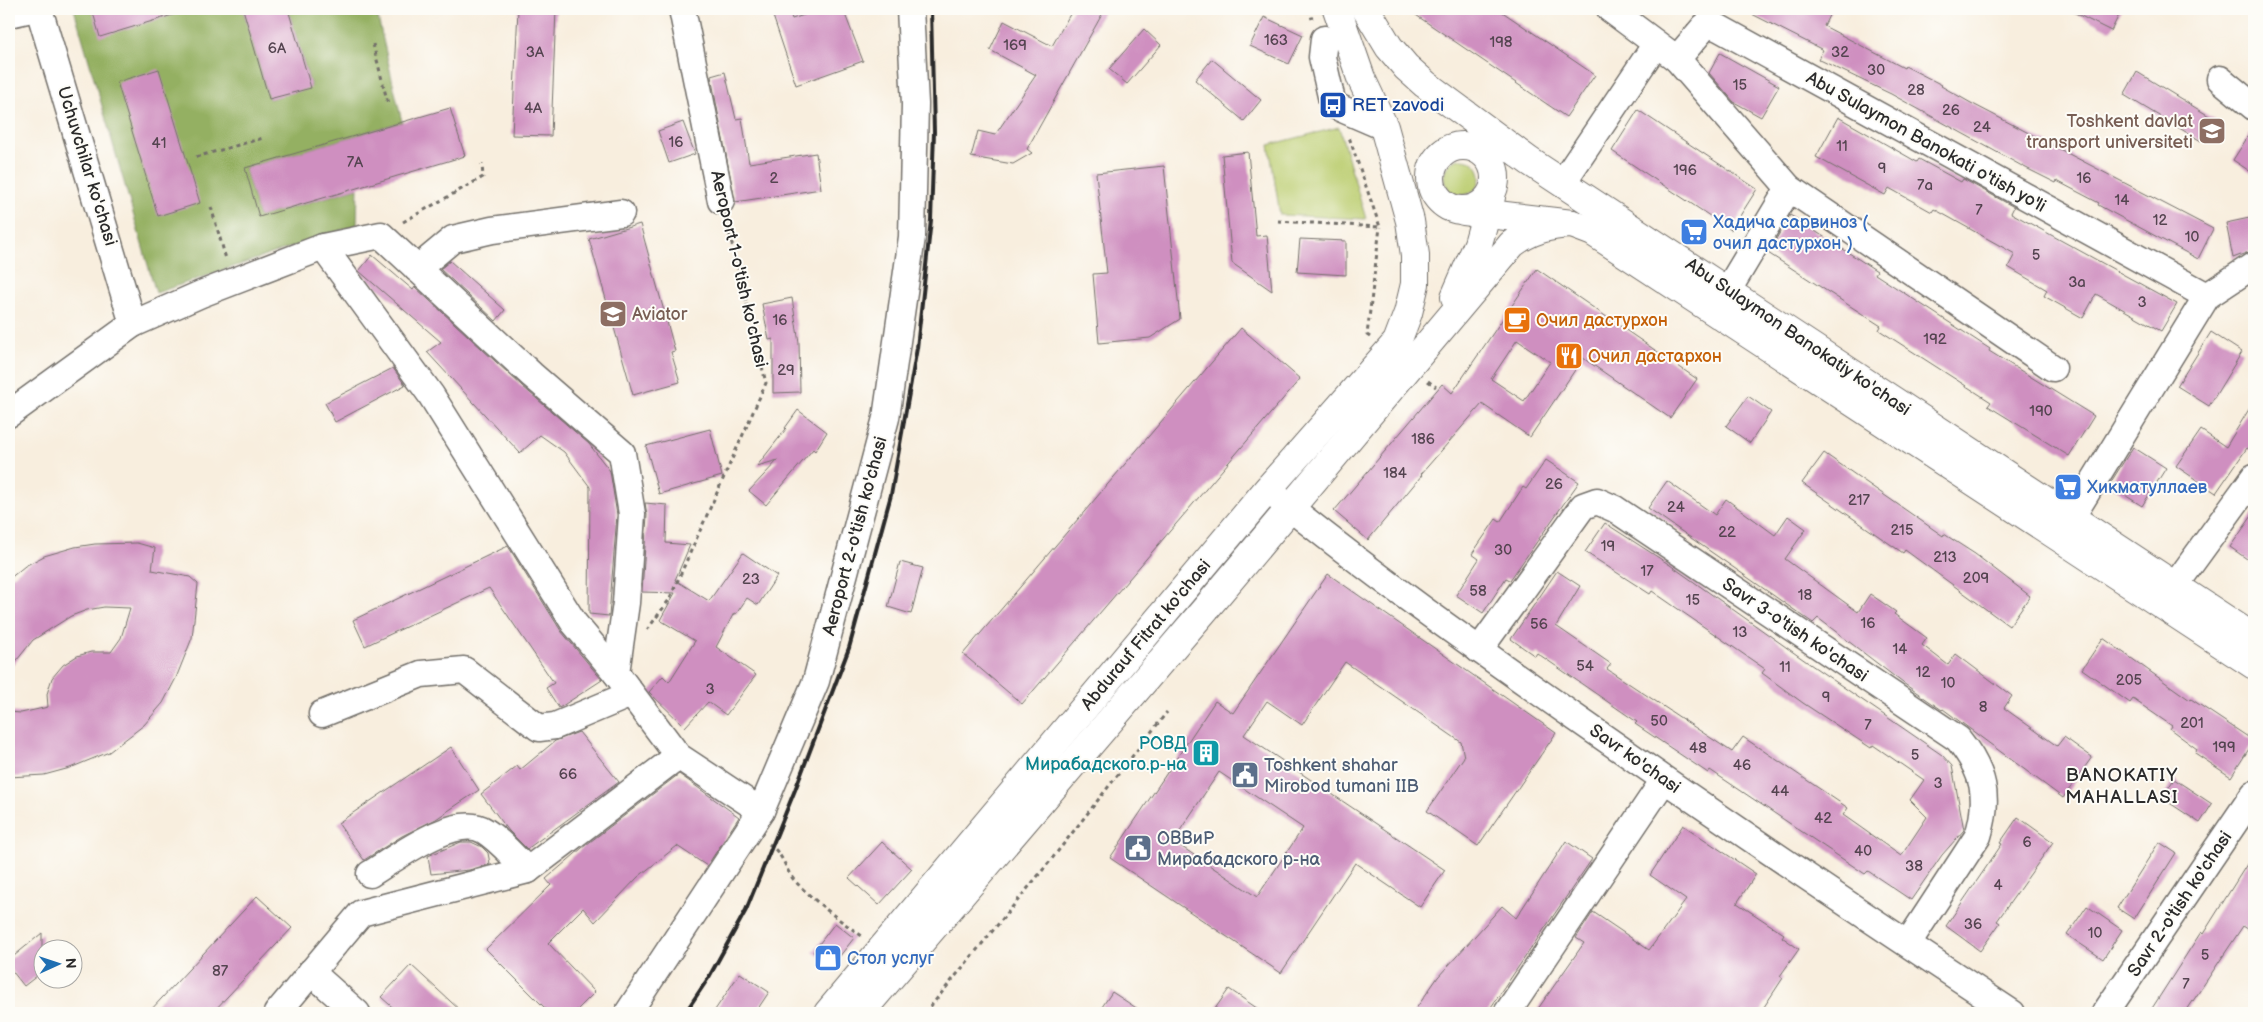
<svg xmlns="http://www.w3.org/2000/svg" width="2263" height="1022" viewBox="0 0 2263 1022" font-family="'Balsamiq Sans',sans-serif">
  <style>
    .green { fill: #bbcd70; stroke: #737c4e }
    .forest { fill: #94b062; stroke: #606e46 }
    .building { fill: #cf8fc0; fill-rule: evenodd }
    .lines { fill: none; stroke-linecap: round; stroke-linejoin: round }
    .minor-casing { stroke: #736f6a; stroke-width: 29 }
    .major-casing { stroke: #736f6a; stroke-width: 30 }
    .path { stroke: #736f6a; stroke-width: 3; stroke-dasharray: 4 4; stroke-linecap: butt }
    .minor { stroke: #fff; stroke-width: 26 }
    .major { stroke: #fff; stroke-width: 28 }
    .rail { stroke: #2b2b2b; stroke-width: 4 }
    .labels { text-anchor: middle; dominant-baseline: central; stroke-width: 4; stroke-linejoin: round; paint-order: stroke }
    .number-label { font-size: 15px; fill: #544450 }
    .transit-label { font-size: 18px; fill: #164399; stroke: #fdfcf7; text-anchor: start }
    .education-label { font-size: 18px; fill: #785e54; stroke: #fdfcf7; text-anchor: end }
    .street-label { font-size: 18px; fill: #2b2b2b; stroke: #fdfcf7 }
    .shop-label { font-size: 18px; fill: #366cbe; stroke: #fdfcf7; text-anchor: start }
    .food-label { font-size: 18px; fill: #c56008; stroke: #fdfcf7; text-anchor: start }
    .culture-label { font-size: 18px; fill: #0d838f; stroke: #fdfcf7; text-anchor: end }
    .service-label { font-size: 18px; fill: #4e5e75; stroke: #fdfcf7; text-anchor: start }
    .neighbourhood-label { font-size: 19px; letter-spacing: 1px; fill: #2b2b2b; stroke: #fdfcf7 }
  </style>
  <rect width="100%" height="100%" fill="#fdfcf7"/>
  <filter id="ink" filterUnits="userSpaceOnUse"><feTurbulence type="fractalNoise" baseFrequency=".02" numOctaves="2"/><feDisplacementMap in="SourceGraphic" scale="10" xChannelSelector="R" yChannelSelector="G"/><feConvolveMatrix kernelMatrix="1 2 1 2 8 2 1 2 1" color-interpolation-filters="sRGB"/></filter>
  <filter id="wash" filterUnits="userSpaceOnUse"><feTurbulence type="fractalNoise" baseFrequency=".0096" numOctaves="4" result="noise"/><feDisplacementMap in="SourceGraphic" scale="20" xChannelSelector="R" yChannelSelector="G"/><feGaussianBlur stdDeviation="1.12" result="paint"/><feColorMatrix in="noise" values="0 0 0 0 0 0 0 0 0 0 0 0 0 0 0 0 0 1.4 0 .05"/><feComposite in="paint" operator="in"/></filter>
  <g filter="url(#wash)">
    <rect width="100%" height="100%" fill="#f8eede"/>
    <g class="green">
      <path d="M1339 127 1366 219 1280 215 1269 145Z"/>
      <circle cx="1462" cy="177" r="18"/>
    </g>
    <path class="forest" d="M74 9H243L269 99 311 87 288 9H376L402 122 245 168 259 217 358 188 357 225 156 293Z"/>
    <g id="blocks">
      <g class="building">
        <path d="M92 9H178L179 13 100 37Z"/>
        <path d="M243 9H288L311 88 269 99Z"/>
        <path d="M518 9H556L551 136 512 135Z"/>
        <path d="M822 9H843L863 61 796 85 773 16 789 10 792 19Z"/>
        <path d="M1073 9H1105L1027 149 1032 153 1013 164 971 157 978 131 995 135 1036 75 990 50 1004 21 1052 46Z"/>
        <path d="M1407 9H1498L1595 75 1566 117Z"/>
        <path d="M1742 9H1832L1824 26 1904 68 1905 66 1942 85 1941 86 1971 103 2213 229 2198 259 2098 205 2099 203 2057 181 2056 183 2022 166 1891 94 1818 59 1823 50Z"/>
        <path d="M2067 9H2122L2111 31Z"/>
        <path d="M1264 17 1303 35 1289 64 1250 46Z"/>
        <path d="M1144 29 1161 45 1127 84 1109 69Z"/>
        <path d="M1720 53 1779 86 1761 117 1734 102 1709 73Z"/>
        <path d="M1212 59 1261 100 1244 121 1195 80Z"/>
        <path d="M159 69 200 203 158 216 117 82Z"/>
        <path d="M725 72 736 119 742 118 749 163 816 153 821 189 735 202 711 76Z"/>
        <path d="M2137 72 2214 119 2201 141 2124 95Z"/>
        <path d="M450 108 465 156 259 217 245 168Z"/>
        <path d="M1638 110 1757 189 1731 230 1612 151Z"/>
        <path d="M1838 117 1917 162 1919 159 1961 182 1963 179 2014 207 2011 213 2177 304 2161 331 2096 294 2083 318 2044 296 2047 290 2008 267 2015 254 1934 209 1932 212 1889 188 1885 195 1816 157Z"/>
        <path d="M683 122 695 154 669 163 658 131Z"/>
        <path d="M2254 127V174L2233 160Z"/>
        <path d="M1248 152 1256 236 1267 235 1272 291 1232 263 1222 155Z"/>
        <path d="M1164 166 1180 319 1150 338 1099 343 1093 274 1107 273 1096 173Z"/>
        <path d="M1790 215 1877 271 1875 274 1990 349 1989 351 2094 416 2069 456 1988 406 1991 402 1879 330 1881 326 1768 253Z"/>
        <path d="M2254 217V250L2233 258 2226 223Z"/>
        <path d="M640 224 675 351 671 352 680 382 633 395 589 239Z"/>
        <path d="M1300 239 1346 241V275L1297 272Z"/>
        <path d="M372 255 413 290 415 287 522 386 589 444 610 471 617 515 609 616 589 614 590 487 564 452 540 435 520 453 427 352 441 342 359 271Z"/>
        <path d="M450 261 505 310 496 321 440 269Z"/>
        <path d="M1537 269 1697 379 1670 418 1583 358 1530 437 1482 404 1421 474 1422 475 1368 540 1334 511 1442 384 1452 393ZM1517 340 1550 362 1524 401 1491 379Z"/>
        <path d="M792 298 799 343 800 392 773 393V339L769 340 762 304Z"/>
        <path d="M1241 328 1300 379 1022 704 963 654Z"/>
        <path d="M2211 332 2242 352 2209 406 2177 386Z"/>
        <path d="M393 368 405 385 335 422 325 403Z"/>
        <path d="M1748 396 1771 412 1750 443 1726 426Z"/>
        <path d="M2254 401V452L2247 448 2216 493 2176 466 2201 430 2226 447Z"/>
        <path d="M798 410 827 432 815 451 813 449 766 505 749 491 778 460 757 466 786 429 785 428Z"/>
        <path d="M710 429 722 476 659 494 646 446Z"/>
        <path d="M2133 447 2166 468 2142 506 2109 485Z"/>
        <path d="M1824 453 1943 536 1944 534 1975 554 2030 596 2009 626 1905 550 1903 553 1802 483Z"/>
        <path d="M1546 460 1579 482 1510 580 1506 578 1483 613 1456 595 1479 559 1472 554 1496 519 1500 522 1523 487 1526 489Z"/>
        <path d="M1667 481 1715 515 1726 499 1775 535 1788 516 1806 529 1785 559 1858 612 1870 594 1896 612 1894 614 1927 638 1922 645 1948 665 1956 654 2012 696 2004 708 2057 746 2064 737 2092 757 2063 798 1943 709 1942 710 1903 683 1818 618 1813 623 1648 508Z"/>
        <path d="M645 503 667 505 666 543 690 545 675 580 709 601 743 553 777 576 758 605 747 598 736 614 734 613 716 647 756 675 726 715 708 702 685 727 649 692 663 676 669 682 695 641 660 620 675 593 642 592 647 515Z"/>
        <path d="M2254 513V564L2230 547Z"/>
        <path d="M1605 523 1670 565 1807 662 1942 755 1952 766 1964 830 1942 855 1911 900 1868 871 1865 874 1710 770 1708 773 1635 724 1637 722 1537 653 1535 656 1511 639 1557 571 1580 586 1556 626 1611 664 1607 669 1732 752 1743 737 1848 808 1843 815 1901 856 1927 817 1910 800 1924 780 1873 745 1871 748 1803 703 1762 673 1765 669 1652 591 1650 594 1585 552Z"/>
        <path d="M137 543 155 548 152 570 190 577 198 584 192 638 176 678 163 703 144 725 109 752 70 768 44 775 9 777V712L21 713 48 707 47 694 52 678 63 665 77 656 91 652H111L121 638 130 608 104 607 87 610 71 616 33 640 9 670V579L25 566 44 556 75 547 95 544Z"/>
        <path d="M508 546 561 631 602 680 559 708 546 688 554 683 489 588 365 646 353 620Z"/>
        <path d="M900 562 923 568 911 614 888 607Z"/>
        <path d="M1328 574 1556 733 1478 846 1427 811 1464 757 1461 742 1345 662 1302 725 1267 701 1244 735 1445 870 1420 907 1355 863 1281 973 1110 858 1215 701 1233 713ZM1219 772 1303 828 1257 897 1173 841Z"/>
        <path d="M2103 638 2190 700 2191 699 2254 741 2231 777 2195 753 2197 749 2170 729 2172 726 2133 699 2130 703 2082 669Z"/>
        <path d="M579 732 619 782 527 849 509 831 481 794 517 766 520 770 555 741Z"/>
        <path d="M451 747 479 790 436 819 402 836 364 860 338 823Z"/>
        <path d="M679 774 739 817 707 866 677 846 638 877 595 922 583 908 548 943 595 992 574 1013H550L486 949 551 885 546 879 582 848Z"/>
        <path d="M2174 779 2212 804 2200 823 2162 798Z"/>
        <path d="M2018 817 2053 842 1997 921 2000 923 1980 951 1946 926 2002 844 2000 843Z"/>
        <path d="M1683 825 1756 874 1737 903 1784 934 1782 937 1799 949 1780 976 1783 978 1760 1013H1535L1584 943 1576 938 1593 912 1649 950 1686 900 1650 875Z"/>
        <path d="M1566 841 1592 859 1487 1013H1413L1438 977 1502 906 1516 918Z"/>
        <path d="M461 842H471L482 847 488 853 490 864 469 870 431 874 428 856Z"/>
        <path d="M882 842 912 869 879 905 849 878Z"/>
        <path d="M2159 842 2176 853 2134 919 2117 908Z"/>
        <path d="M2254 853V933L2243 926 2185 1013H2149L2201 932 2203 934Z"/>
        <path d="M257 896 292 928 212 1013H148Z"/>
        <path d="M2087 906 2122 930 2103 959 2067 935Z"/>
        <path d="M835 923 854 938 832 966 813 952Z"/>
        <path d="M42 933V972L24 986 9 967V960Z"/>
        <path d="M411 965 463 1013H399L381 997Z"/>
        <path d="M740 973 769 992 755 1013H713Z"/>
        <path d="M1229 989 1264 1013H1212Z"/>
        <path d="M1112 992 1144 1013H1098Z"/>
      </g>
    </g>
  </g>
  <g filter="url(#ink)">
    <use href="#blocks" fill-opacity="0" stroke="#736f6a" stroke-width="1"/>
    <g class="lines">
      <defs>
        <g id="minor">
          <path d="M39 9 133 324"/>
          <path d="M682 9 721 201"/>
          <path d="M1610 9 1677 59 1705 26 1711 25 1719 28 2207 296 2254 265"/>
          <path d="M9 14 31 9"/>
          <path d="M1324 39 1322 57 1333 105 1384 127"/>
          <path d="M1677 59 1789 188 1728 290"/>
          <path d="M2220 79 2254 107"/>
          <path d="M1563 182 1656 44"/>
          <path d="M1789 188 2053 368"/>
          <path d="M323 247 431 395 574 623 616 673"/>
          <path d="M417 269 453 239 492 230 621 213"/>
          <path d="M9 414 133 324 201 294 323 247 381 235 532 375 622 453 632 514 626 603 616 673 678 756 761 811"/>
          <path d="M1273 494C1370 573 1473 646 1576 718 1720 819 1866 917 2012 1013"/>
          <path d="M2071 518 2207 296"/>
          <path d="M2174 587 2254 477"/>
          <path d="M1479 650 1583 506 1597 501 1615 509 1958 739C1984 771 1990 797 1978 836L1908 943"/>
          <path d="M322 714 421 674 464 670 539 728 555 726 631 694"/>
          <path d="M370 874C395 859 456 812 485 831 501 841 514 858 528 870"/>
          <path d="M311 972 357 1013"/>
          <path d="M277 1013 361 913 528 870 678 756"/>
          <path d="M628 1013 761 811 816 681 886 418 912 237 915 104 910 9"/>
          <path d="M1507 1013 1664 780"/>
          <path d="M2105 1013 2254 794"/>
        </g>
        <g id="major">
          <path d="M1366 9 1389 47 1406 67 1425 84 1529 161 2254 638"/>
          <circle cx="1463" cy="178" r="32"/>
          <path d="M1464 211 1572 224 1593 232 2254 665"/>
          <path d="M1455 297 1478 244 1491 197"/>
          <path d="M828 1013 1267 490 1397 342 1408 313 1415 284V255L1410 221 1384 127 1361 78 1337 9"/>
          <path d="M860 1013 1208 606 1512 244C1530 230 1549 225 1572 224"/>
        </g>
      </defs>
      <use href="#minor" class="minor-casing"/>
      <use href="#major" class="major-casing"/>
      <g class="path">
        <path d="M1309 9 1312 19"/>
        <path d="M373 44 388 104"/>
        <path d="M196 157 263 138"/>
        <path d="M211 207 226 259"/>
        <path d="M1278 221 1380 227 1349 137"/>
        <path d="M403 222 483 177 482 164"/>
        <path d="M1370 337 1367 335 1380 227"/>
        <path d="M1428 381 1436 387"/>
        <path d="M647 630 669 600 766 383 727 224"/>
        <path d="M769 844C786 857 784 869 795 881 815 902 839 920 862 936"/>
        <path d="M925 1013 1051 860 1167 712"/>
      </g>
      <use href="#minor" class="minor"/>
      <use href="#major" class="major"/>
      <path class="rail" d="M685 1013 709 977 746 910 795 790 849 648 891 495 917 348 931 220 934 132 931 9"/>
    </g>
  </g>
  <defs>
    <symbol id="bus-square" viewBox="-11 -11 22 22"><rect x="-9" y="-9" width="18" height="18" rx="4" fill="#1a4fb4" stroke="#fdfcf7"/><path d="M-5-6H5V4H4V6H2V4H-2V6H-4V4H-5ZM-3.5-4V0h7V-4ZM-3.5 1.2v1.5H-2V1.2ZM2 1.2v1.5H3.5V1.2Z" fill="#fff"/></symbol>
    <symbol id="university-square" viewBox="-11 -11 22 22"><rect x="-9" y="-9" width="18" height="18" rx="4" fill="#8d6e63" stroke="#fdfcf7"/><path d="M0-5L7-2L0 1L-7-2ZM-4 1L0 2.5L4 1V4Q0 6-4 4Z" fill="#fff"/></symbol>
    <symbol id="supermarket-square" viewBox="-11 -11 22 22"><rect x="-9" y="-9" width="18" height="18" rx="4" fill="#3f7fe0" stroke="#fdfcf7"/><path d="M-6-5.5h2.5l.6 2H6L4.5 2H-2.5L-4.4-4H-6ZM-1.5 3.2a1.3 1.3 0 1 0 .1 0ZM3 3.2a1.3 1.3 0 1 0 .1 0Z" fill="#fff"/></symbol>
    <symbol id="school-square" viewBox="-11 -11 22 22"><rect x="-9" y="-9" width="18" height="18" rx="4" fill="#8d6e63" stroke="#fdfcf7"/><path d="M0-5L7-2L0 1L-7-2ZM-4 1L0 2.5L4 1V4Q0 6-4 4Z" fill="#fff"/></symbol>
    <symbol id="cafe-square" viewBox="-11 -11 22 22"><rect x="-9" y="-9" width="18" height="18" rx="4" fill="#e8710a" stroke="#fdfcf7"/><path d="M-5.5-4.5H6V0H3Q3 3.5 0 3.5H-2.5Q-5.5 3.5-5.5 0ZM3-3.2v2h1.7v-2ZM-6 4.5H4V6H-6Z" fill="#fff"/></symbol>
    <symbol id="restaurant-square" viewBox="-11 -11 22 22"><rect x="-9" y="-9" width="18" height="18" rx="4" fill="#e8710a" stroke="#fdfcf7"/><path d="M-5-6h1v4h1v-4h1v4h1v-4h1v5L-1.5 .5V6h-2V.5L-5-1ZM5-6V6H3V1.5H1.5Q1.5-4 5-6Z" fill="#fff"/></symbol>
    <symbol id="building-square" viewBox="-11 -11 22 22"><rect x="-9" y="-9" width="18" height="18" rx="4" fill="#0f9aa8" stroke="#fdfcf7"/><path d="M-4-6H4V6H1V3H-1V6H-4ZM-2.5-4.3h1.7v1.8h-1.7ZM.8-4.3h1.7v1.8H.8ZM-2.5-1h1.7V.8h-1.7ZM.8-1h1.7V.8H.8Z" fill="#fff"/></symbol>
    <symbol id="civic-square" viewBox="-11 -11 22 22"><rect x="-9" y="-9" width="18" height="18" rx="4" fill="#5c6f8a" stroke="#fdfcf7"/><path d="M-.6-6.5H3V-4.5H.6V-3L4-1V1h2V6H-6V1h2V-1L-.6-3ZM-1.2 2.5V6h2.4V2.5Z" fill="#fff"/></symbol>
    <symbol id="shop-square" viewBox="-11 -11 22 22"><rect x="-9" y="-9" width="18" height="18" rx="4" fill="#3f7fe0" stroke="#fdfcf7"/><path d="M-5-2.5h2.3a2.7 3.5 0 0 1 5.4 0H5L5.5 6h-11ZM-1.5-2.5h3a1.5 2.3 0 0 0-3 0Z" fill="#fff"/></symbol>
  </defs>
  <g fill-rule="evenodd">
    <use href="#bus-square" x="1317" y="89" width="32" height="32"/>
    <use href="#university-square" x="2196" y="115" width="32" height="32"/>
    <use href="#supermarket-square" x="1678" y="216" width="32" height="32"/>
    <use href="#school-square" x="597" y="298" width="32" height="32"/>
    <use href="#cafe-square" x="1501" y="304" width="32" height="32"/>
    <use href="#restaurant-square" x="1553" y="340" width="32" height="32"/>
    <use href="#supermarket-square" x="2052" y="471" width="32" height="32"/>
    <use href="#building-square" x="1190" y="737" width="32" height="32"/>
    <use href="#civic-square" x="1229" y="759" width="32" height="32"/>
    <use href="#civic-square" x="1122" y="832" width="32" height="32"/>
    <use href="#shop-square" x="812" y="942" width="32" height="32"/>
  </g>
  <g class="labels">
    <g class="number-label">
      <text x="1276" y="40">163</text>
      <text x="1501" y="42">198</text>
      <text x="1015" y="45">169</text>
      <text x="277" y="48">6A</text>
      <text x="535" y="52">3А</text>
      <text x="1840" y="52">32</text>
      <text x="1876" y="70">30</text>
      <text x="1740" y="85">15</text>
      <text x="1916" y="90">28</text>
      <text x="533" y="108">4А</text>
      <text x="1951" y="110">26</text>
      <text x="1982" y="127">24</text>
      <text x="676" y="142">16</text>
      <text x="159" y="143">41</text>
      <text x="1842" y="146">11</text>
      <text x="355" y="162">7A</text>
      <text x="1882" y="168">9</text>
      <text x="1685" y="170">196</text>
      <text x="774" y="178">2</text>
      <text x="2084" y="178">16</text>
      <text x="1925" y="185">7a</text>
      <text x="2122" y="200">14</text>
      <text x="1979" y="210">7</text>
      <text x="2160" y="220">12</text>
      <text x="2192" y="237">10</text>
      <text x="2036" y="255">5</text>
      <text x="2077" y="282">3a</text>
      <text x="2142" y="302">3</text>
      <text x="780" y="320">16</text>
      <text x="1935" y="339">192</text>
      <text x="786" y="370">29</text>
      <text x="2041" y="411">190</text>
      <text x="1423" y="439">186</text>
      <text x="1395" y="473">184</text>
      <text x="1554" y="484">26</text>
      <text x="1859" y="500">217</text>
      <text x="1676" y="507">24</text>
      <text x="1902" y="530">215</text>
      <text x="1727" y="532">22</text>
      <text x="1608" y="546">19</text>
      <text x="1503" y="550">30</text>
      <text x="1945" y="557">213</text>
      <text x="1647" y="571">17</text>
      <text x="1976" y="578">209</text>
      <text x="751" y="579">23</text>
      <text x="1478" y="591">58</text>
      <text x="1805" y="595">18</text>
      <text x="1693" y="600">15</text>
      <text x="1868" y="623">16</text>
      <text x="1539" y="624">56</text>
      <text x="1740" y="632">13</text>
      <text x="1900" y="649">14</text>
      <text x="1585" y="666">54</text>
      <text x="1785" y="667">11</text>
      <text x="1923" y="672">12</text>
      <text x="2129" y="680">205</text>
      <text x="1948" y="683">10</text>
      <text x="710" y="689">3</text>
      <text x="1826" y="697">9</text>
      <text x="1983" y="707">8</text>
      <text x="1659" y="721">50</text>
      <text x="2192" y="723">201</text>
      <text x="1868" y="725">7</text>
      <text x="2224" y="747">199</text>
      <text x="1698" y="748">48</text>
      <text x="1915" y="755">5</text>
      <text x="1742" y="765">46</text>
      <text x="568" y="774">66</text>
      <text x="1938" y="783">3</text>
      <text x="1780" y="791">44</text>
      <text x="1823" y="818">42</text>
      <text x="2027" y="842">6</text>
      <text x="1863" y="851">40</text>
      <text x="1914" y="866">38</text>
      <text x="1998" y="885">4</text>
      <text x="1973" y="924">36</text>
      <text x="2095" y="933">10</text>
      <text x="2205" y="955">5</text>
      <text x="220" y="971">87</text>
      <text x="2186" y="984">7</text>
    </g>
    <g class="transit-label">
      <text x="1352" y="105">RET zavodi</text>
    </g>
    <g class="education-label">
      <text x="2193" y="121">Toshkent davlat<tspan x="2193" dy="21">transport universiteti</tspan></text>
      <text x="632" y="314" text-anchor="start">Aviator</text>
    </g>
    <g class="street-label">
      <text transform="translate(1926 142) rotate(29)">Abu Sulaymon Banokati o'tish yo'li</text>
      <text transform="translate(87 166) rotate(73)">Uchuvchilar ko'chasi</text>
      <text transform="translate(739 269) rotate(77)">Aeroport 1-o'tish ko'chasi</text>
      <text transform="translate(1798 337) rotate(34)">Abu Sulaymon Banokatiy ko'chasi</text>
      <text transform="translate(855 536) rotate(-75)">Aeroport 2-o'tish ko'chasi</text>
      <text transform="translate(1795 630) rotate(34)">Savr 3-o'tish ko'chasi</text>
      <text transform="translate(1146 635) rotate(-50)">Abdurauf Fitrat ko'chasi</text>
      <text transform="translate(1635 759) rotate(35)">Savr ko'chasi</text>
      <text transform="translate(2180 904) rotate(-56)">Savr 2-o'tish ko'chasi</text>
    </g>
    <g class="shop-label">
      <text x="1713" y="222">Хадича сарвиноз (<tspan x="1713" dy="21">очил дастурхон )</tspan></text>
      <text x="2087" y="487">Хикматуллаев</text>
      <text x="847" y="958">Стол услуг</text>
    </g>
    <g class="food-label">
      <text x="1536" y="320">Очил дастурхон</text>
      <text x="1588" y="356">Очил дастархон</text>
    </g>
    <g class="culture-label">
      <text x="1187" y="743">РОВД<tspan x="1187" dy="21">Мирабадского.р-на</tspan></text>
    </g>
    <g class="service-label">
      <text x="1264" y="765">Toshkent shahar<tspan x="1264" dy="21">Mirobod tumani IIB</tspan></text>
      <text x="1157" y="838">ОВВиР<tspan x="1157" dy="21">Мирабадского р-на</tspan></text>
    </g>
    <g class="neighbourhood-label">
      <text x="2122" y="775">BANOKATIY<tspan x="2122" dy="22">MAHALLASI</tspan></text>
    </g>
  </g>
  <rect width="2263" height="1022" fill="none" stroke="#fdfcf7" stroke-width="30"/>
  <g transform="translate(58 964) rotate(87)"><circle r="24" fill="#fdfcf7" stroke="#a9a8a5"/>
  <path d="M0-4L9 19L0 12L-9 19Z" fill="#1f6fb2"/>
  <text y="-8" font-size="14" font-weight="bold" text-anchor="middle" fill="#2b2b2b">N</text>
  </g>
</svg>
